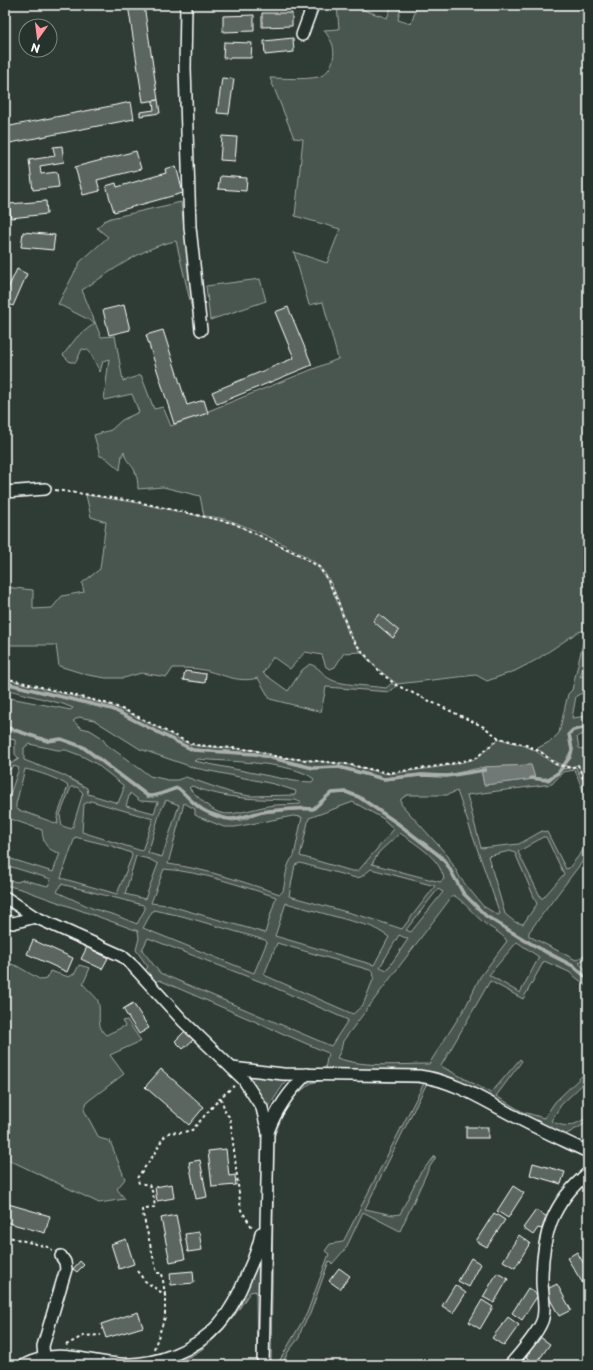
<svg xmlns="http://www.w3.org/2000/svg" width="593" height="1370" viewBox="0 0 593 1370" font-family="'Playpen Sans',sans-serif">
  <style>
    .green { fill: #4a544f; stroke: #a4aaa7; fill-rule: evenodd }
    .water { fill: #707975; stroke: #a9afac }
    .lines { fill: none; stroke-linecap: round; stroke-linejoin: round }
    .stream { stroke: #a9afac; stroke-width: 3.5 }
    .building { fill: #5b6661; stroke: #fff }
    .minor-casing { stroke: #fff; stroke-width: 14 }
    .path { stroke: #fff; stroke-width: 2; stroke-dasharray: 3 3; stroke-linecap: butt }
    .minor { stroke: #26332d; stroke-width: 11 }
  </style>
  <rect width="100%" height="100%" fill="#2f3b35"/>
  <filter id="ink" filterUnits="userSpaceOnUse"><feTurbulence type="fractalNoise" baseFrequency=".025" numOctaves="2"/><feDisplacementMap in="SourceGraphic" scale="8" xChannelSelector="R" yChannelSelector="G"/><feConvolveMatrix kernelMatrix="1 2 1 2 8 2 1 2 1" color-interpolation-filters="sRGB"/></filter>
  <g filter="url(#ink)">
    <g class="green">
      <path d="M337 5H359L364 7V10L387 18 392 5H401L398 20 411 24 417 6 425 7 426 5H588V655L580 677 588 674V690L576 696 572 718 588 716V726L573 729 568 733 571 750 563 765C552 763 546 753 536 749L551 741 559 733 568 694 572 690 586 630 578 632 536 660 515 671 487 681 476 675 397 684C380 671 358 654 350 633 341 611 336 585 320 567 309 555 251 528 234 522 224 518 214 517 204 516L200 496 163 487 138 489C138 482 137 475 134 469 129 462 125 460 124 451L122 455 120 470 106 458 100 456 94 435 111 430 122 420 139 412 132 394 104 400 109 359 103 361 100 372 89 350 82 349 76 362H70L63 355 77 337 95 323 58 304 80 262 108 237 97 228 104 221 111 218 181 202 195 322 176 241C142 247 111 272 82 290L101 337 115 336 123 381 141 375 154 409 163 407 171 426 338 359 323 302 309 305 294 252 327 263 340 229 295 216 303 139 294 138 270 78C285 78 303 80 318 77 331 74 337 55 332 43 330 39 327 34 324 30L339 29Z"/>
      <path d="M260 279 266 301 210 320 206 286Z"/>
      <path d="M86 495 133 502 233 523 300 556 318 567 327 580 335 596 349 635 361 652 344 653 335 667 330 669 326 667 322 655 305 652 290 669 273 657 263 673 288 691 302 670 310 664C323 669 322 676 332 680 342 685 373 686 386 688L392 683 396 686 390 692 326 687 321 712 270 699 258 678C235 684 220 672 198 669 190 668 181 668 173 668L167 677 141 673 124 678H106L88 675 59 666 56 645H5V587L33 590V609L52 608 62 596 84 592 82 583 100 569 106 522 91 517Z"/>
      <path d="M5 679 109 705 127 712 189 744 197 746 254 750 278 757 345 764 388 774 446 766 476 759 492 744 500 739C509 742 521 744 530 748 542 753 549 764 562 767 553 778 548 779 535 778L531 765 484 767 447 775 421 774 384 778 339 766 313 767 255 753 193 749 112 709 5 682Z"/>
      <path d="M5 684 112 710 193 750 255 754 313 769 339 768 384 780 421 776 447 777 481 770 484 785 534 779 547 781 552 780 563 769 576 767 588 794V804L575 770 563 772 552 784 467 795 481 848 519 844 542 831 547 832 566 869 569 868 588 844V854L529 932V936L576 960 588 953V956L579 963 588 972V978L574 966 549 953 486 915 464 892 447 864 440 856 398 822 359 797 346 791 330 793 313 808 304 807 263 811 242 818 232 819 206 811 178 788C168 789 159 796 148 795L83 746 61 739 48 740 5 726V697L71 710 73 708 63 704 5 689ZM79 717 94 720 140 749 195 768 274 784 296 791 295 795 250 796 232 793 186 777 177 780H168L150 776 107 745 101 737 90 730 81 728 73 721ZM198 759C226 762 292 761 314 779L312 782 294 781 194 761ZM192 786C227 800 258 799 295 800L301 802 300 804C288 805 274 804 263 807 220 817 221 820 189 788ZM457 791 500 914 498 915 483 906 461 879 448 856 401 804V799L407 795H447ZM543 837H546L564 874 543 898H541L518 852ZM510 851 515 853 537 904 523 924 515 922 505 914 488 856Z"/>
      <path d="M5 728 47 742 61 740 73 743 82 748 147 797C158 798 167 791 178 789L205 812 232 821 242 820 263 813 305 809 313 810 331 794 346 793 358 798 397 824 439 857 446 865 463 893 485 916 548 955 573 967 588 980V987L569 972 544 961 523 999 490 981 441 1066 491 1093 520 1059 522 1061 496 1096 523 1112 544 1118 555 1102 588 1070V1079L561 1105 551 1121C568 1129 572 1126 588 1117V1122L565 1135 492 1100 453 1078 435 1072 325 1069 328 1053 159 980 154 983 143 972 148 967 136 950 139 938 138 931 21 889 5 885V879L17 882 23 880 48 886 51 879 5 865V857L53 872 60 853C46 850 43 843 42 830L5 817V809L19 768 14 766 5 773V767L19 759 15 754V740L5 738ZM29 744 58 750H66L82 756 95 763 123 785V791L118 803 88 794 87 788 63 775 24 760V748ZM25 769C36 771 60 779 68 786L57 817 58 824 16 809V804ZM71 787H77L83 793 72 829 62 826 60 815ZM130 793 140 801 158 802 154 813 126 806ZM166 800 179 805 162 857 148 853 160 812ZM91 801 153 819 142 851 82 832 84 804ZM353 802 382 818 394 829 358 871H352L300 856 309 818ZM184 803 195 809V815L199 817 224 827H235L293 816 302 817 294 856C285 864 286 880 283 891L280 894C243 882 207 869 168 864ZM400 833C417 845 440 858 444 879L440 882 372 864 379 852ZM75 837 112 846 131 853 132 856 117 894 61 878ZM136 856 149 859 158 864 145 899 125 894ZM300 863 356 878 361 877 371 869 435 886 402 929 372 919 289 896 295 865ZM164 869C202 872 239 885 276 897L265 933 167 905 151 903ZM61 884 143 905 145 909 137 924 115 915 94 909 57 892ZM438 889 443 892 411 932 406 930ZM453 895C465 902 472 913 483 922 491 929 501 932 507 941L480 977 466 1006 429 1064C399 1064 366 1068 337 1058L341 1050 343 1041ZM286 903 373 927 389 937 374 965 275 936ZM153 910 182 916 265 940 267 942 254 973 143 928ZM399 935 408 939 387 970 380 967ZM148 938 264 983 348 1020 331 1046 160 973 142 950ZM517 942 539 957 520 993 489 975ZM277 943 373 971 374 977 363 1005 353 1014 264 975Z"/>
      <path d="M588 728V732L577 737 579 748 586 750 587 760 583 767 588 779V788L578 765 571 767 565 766 573 750 570 734 574 731Z"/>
      <path d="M5 962 17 966 41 980 47 979 50 971 69 977 75 973 79 965 90 968 83 984C87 989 93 994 97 999 103 1010 94 1025 106 1035L125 1026 122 1021 127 1020 141 1041 110 1055 124 1074 87 1102 84 1110 99 1138 110 1141 125 1179 117 1189 125 1199 99 1203 5 1158Z"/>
      <path d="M259 1076 287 1079 268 1108 250 1079V1077Z"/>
      <path d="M312 1079 427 1080 457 1092 427 1083 365 1209 393 1215 400 1214 420 1173 435 1156V1159L429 1168 400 1231 363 1212 346 1248 332 1264 329 1261 310 1314 302 1328 299 1338 288 1352 282 1365H277L307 1313 329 1254 325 1251 330 1244 343 1242 424 1083 324 1080 311 1083 296 1095 282 1116 274 1137 271 1365H267L271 1138 275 1122 304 1082Z"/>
      <path d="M258 1260 260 1266V1365H257L256 1291 250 1292C229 1326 200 1365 156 1365L232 1315 244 1295Z"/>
    </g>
    <path class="water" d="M531 765 535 778 534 779 484 785 481 769 484 767Z"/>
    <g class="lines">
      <g class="stream">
        <path d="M5 683 112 709 193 750 255 754 313 768 339 767 384 779 421 775 447 776 485 770"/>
        <path d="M5 727 48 741 61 739 83 747 148 796C159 797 168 790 178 788 188 796 195 807 207 812 229 823 236 819 257 813 269 810 301 808 313 809L331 793 346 792 359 797 397 823 440 856 447 864 463 893 486 916 524 940 573 966 588 979"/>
        <path d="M531 778 547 780 558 773 570 757 572 750 569 734 573 730 588 727"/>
      </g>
    </g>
    <g class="building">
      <path d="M128 5H144L158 100 143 102Z"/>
      <path d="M262 13H292V26L262 27Z"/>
      <path d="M254 15V31L223 32V16Z"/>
      <path d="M293 38 294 52 265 55 264 41Z"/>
      <path d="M224 42 252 43 251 58H223Z"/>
      <path d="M222 78 234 79 229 114 217 113Z"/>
      <path d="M158 100 160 113 140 116V112L154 110 153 101Z"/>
      <path d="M131 102 134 119 5 144V127Z"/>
      <path d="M222 136 237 137 235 161 220 160Z"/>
      <path d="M62 146 64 162 40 166 41 174 57 172 59 187 33 190 29 160 55 156 53 147Z"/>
      <path d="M136 151 141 169 97 180 100 191 83 195 75 167Z"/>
      <path d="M176 166 183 193 114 212 106 186 116 183 117 187 166 173 165 169Z"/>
      <path d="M220 176 247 178 246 191 218 189Z"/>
      <path d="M46 201 47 214 11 218 9 204Z"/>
      <path d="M23 232 55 235 53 250 21 247Z"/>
      <path d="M17 269 27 274 13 306 5 302V295Z"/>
      <path d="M124 305 130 330 109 335 103 310Z"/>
      <path d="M288 307 312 365 217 404 212 392 294 358 275 312Z"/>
      <path d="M163 330 187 405 204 400 208 413 174 424 146 335Z"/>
      <path d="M379 614 399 631 393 638 373 621Z"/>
      <path d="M185 671 206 674 205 683 183 680Z"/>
      <path d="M33 940 73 958 67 972 27 954Z"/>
      <path d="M87 947 108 958 102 969 81 959Z"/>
      <path d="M133 1003 149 1028 139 1034 123 1009Z"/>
      <path d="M186 1030 194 1039 183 1049 175 1041Z"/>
      <path d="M161 1069 204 1107 189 1125 145 1087Z"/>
      <rect x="466" y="1127" width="22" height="11"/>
      <path d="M226 1149 229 1176 235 1175 236 1185 212 1187 208 1151Z"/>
      <path d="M200 1160 207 1197 196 1199 189 1162Z"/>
      <path d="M533 1163 565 1172 561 1184 530 1175Z"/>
      <path d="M172 1184 174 1198 157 1201 155 1187Z"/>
      <path d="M513 1186 524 1193 508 1218 497 1211Z"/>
      <path d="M5 1203 50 1216 45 1233 5 1222Z"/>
      <path d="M536 1210 549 1218 541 1229 538 1228 533 1235 523 1228Z"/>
      <path d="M494 1213 505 1220 487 1247 476 1241Z"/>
      <path d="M176 1215 185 1259 170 1262 161 1218Z"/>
      <path d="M199 1232 202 1250 188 1252 185 1234Z"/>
      <path d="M519 1235 530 1243 515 1268 503 1261Z"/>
      <path d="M126 1239 134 1264 119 1269 111 1244Z"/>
      <path d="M577 1252 588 1271V1290H587L567 1258Z"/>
      <path d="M471 1258 481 1264 469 1287 458 1281Z"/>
      <path d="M80 1261 84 1265 77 1272 73 1269Z"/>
      <path d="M339 1268 350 1276 340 1289 329 1281Z"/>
      <path d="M193 1271 194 1283 171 1285 170 1273Z"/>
      <path d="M497 1273 508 1279 494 1303 483 1297Z"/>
      <path d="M557 1284 571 1310 559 1316 545 1290Z"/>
      <path d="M455 1285 466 1293 453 1313 442 1306Z"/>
      <path d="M528 1288 538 1295 522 1320 512 1313Z"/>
      <path d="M482 1300 493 1307 480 1329 469 1322Z"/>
      <path d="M138 1312 143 1327 106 1338 101 1324Z"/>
      <path d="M508 1317 519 1325 504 1346 492 1338Z"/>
      <path d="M540 1337 550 1344 536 1364 526 1357Z"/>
    </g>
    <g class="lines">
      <defs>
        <g id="minor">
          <path d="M186 5 185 68 190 227 201 330"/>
          <path d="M302 35 313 5"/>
          <path d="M5 492 45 489"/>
          <path d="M5 897 35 917 122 956 133 966 184 1022 243 1079 262 1108 268 1133 263 1365"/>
          <path d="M5 921 13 923 35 917"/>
          <path d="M232 1068 283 1074 419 1076C455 1081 483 1100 514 1116 538 1129 563 1140 588 1152"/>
          <path d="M268 1132C276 1110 290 1090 307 1074"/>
          <path d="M44 1357 43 1346 66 1269 65 1262 61 1256"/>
          <path d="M24 1365C61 1347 83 1362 120 1364 155 1366 195 1351 219 1324 232 1309 240 1292 247 1274 253 1261 259 1247 261 1233"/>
          <path d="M510 1365C518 1356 541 1329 543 1318 546 1306 542 1293 542 1281 542 1235 552 1203 588 1173"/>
        </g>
      </defs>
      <use href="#minor" class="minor-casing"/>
      <g class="path">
        <path d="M55 490 133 501 233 523 300 555 319 567 327 579 336 596 350 635 356 644 381 673 396 685 484 727 499 738 526 745 541 752 555 764 571 768 578 765 588 791"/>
        <path d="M5 678 109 704 127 711 189 743 197 745 254 750 278 757 346 764 388 773 446 765 476 758 499 738"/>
        <path d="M221 1098 226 1114 230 1117 241 1210 252 1227"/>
        <path d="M5 1236 48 1247 52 1250"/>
        <path d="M137 1271 145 1281 165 1295V1317L154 1349"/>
        <path d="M165 1295 162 1273H157L142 1210 155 1207 153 1193 149 1185 139 1183 137 1178 153 1156 163 1138 170 1132 180 1133 192 1130 221 1097 234 1086"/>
        <path d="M66 1345 83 1336 101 1335"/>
      </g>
      <use href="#minor" class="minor"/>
    </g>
  </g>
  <rect width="593" height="1370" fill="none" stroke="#26332d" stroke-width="20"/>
  <rect x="10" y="10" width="573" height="1350" fill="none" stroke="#fff" stroke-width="1.5" filter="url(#ink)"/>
  <g transform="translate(38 38) rotate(194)"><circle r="19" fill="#26332d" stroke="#7d8581"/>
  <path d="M0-3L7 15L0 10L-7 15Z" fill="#ff9aa2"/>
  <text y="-6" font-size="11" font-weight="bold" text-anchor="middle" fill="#ffffff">N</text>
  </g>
</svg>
